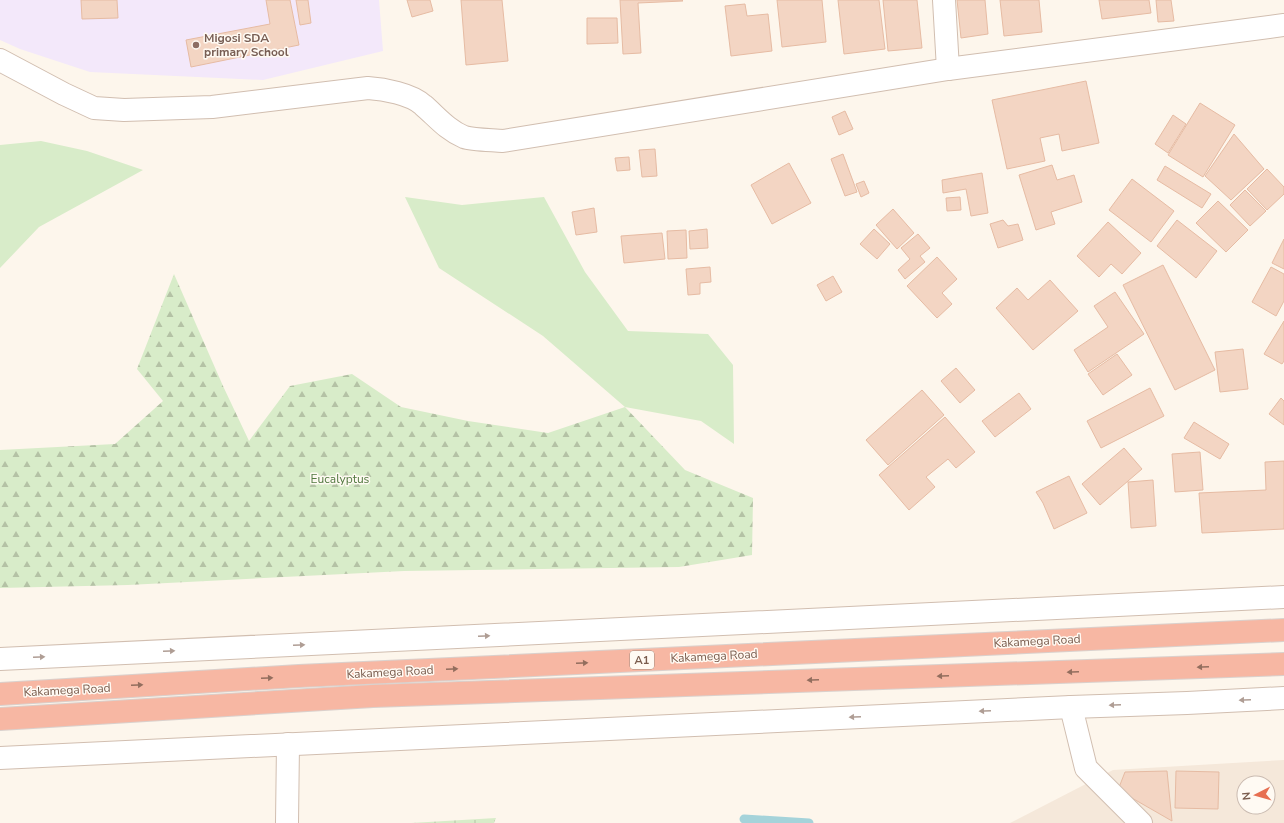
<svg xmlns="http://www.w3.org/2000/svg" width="1284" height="823" viewBox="0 0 1284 823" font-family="'Nunito Sans',sans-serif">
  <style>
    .residential { fill: #f5e8da; fill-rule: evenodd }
    .education { fill: #f3e8fa }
    .grass { fill: #d8ecc9 }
    .forest { fill: url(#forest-firs) }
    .wetland { fill: url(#wetland-marsh) }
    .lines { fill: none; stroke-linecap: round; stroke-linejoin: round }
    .stream { stroke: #a5d3da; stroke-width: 9 }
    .building { fill: #f3d5c3; stroke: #e6bba3 }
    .minor-casing { stroke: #d1beb0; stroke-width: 24 }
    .highway-casing { stroke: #dad1cd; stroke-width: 24 }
    .minor { stroke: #fff; stroke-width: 22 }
    .highway { stroke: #f7b7a3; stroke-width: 22 }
    .oneway { fill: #af9d94 }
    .oneway2 { fill: #936e5e }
    .education-dot { fill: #8d6e63; stroke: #fffaf3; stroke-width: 1.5 }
    .labels { text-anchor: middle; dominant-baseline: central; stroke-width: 3; stroke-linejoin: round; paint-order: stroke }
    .shield { fill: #fffaf3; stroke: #a28b7f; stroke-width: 1 }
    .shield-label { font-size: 11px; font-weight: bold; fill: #7a5c4d }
    .education-label { font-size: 12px; font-weight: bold; fill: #785e54; stroke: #fffaf3; text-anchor: start }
    .park-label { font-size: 12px; fill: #537a41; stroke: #fffaf3 }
    .street-label { font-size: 12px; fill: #7a5c4d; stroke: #fffaf3 }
  </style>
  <defs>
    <pattern id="forest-firs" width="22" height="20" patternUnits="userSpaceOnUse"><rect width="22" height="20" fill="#d8ecc9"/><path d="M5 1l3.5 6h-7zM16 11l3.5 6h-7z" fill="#b4c2a5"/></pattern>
    <pattern id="wetland-marsh" width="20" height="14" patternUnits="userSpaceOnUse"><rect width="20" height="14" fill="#d8ecc9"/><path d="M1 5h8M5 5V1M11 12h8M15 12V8" fill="none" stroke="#b4c2a5"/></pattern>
  </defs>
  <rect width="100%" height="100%" fill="#fdf6ec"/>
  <path class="residential" d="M1284 760V823H1010L1113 770ZM1244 783H1268V807H1244Z"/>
  <path class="education" d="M0 0H379L383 51 263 80 90 72 20 49 0 40Z"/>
  <g class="grass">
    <path d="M41 141 87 151 143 170 39 227 0 268V145Z"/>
    <path d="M405 197 462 205 544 197 585 272 628 331 708 334 733 365 734 444 701 421 625 407 543 336 439 268Z"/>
  </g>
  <path class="forest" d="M174 274 223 386 249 441 290 386 352 374 401 407 468 421 548 433 625 407 685 470 753 498 752 555 679 567 404 571 128 585 0 588V450L115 444 163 401 137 369Z"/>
  <path class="wetland" d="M496 818 494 823H411Z"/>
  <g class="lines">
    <path class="stream" d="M744 819 809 823"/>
  </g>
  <g class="building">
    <path d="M81 0H117L118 18 82 19Z"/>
    <path d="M266 0H290L299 45 191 67 186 40 270 24Z"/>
    <path d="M296 0H308L311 23 300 25Z"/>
    <path d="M407 0H430L433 11 412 17Z"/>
    <path d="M461 0H502L508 61 466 65Z"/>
    <path d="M620 0H682L683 1 638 3 641 53 623 54Z"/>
    <path d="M777 0H822L826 42 782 47Z"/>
    <path d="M838 0H879L885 49 844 54Z"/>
    <path d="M883 0H917L922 48 888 51Z"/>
    <path d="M957 0H985L988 34 961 38Z"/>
    <path d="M1000 0H1039L1042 32 1004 36Z"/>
    <path d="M1099 0H1149L1151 13 1102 19Z"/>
    <path d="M1156 0H1171L1174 21 1158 22Z"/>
    <path d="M745 4 747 16 768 14 772 51 731 56 725 6Z"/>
    <path d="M587 18H617L618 43 587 44Z"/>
    <path d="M1086 81 1099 143 1062 151 1059 134 1040 138 1045 161 1007 169 992 100Z"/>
    <path d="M1200 103 1235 125 1203 177 1168 155Z"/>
    <path d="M845 111 853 129 839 135 832 117Z"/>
    <path d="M1173 115 1186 124 1168 153 1155 144Z"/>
    <path d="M1234 134 1264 169 1231 200 1205 176Z"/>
    <path d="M655 149 657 176 642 177 639 150Z"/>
    <path d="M843 154 857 192 845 196 831 159Z"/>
    <path d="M629 157 630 170 617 171 615 158Z"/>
    <path d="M789 163 811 203 772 224 751 185Z"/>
    <path d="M1052 165 1057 180 1074 175 1082 202 1051 212 1055 224 1036 230 1019 175Z"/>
    <path d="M1165 166 1211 194 1202 208 1157 180Z"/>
    <path d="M1267 169 1284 187V194L1267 210 1247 189Z"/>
    <path d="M982 173 988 213 971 216 966 189 943 193 942 180Z"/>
    <path d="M1132 179 1174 211 1151 242 1109 210Z"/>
    <path d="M864 181 869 193 861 197 856 184Z"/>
    <path d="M1245 190 1266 211 1250 226 1230 205Z"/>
    <path d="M960 197 961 210 947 211 946 198Z"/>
    <path d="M1218 201 1248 230 1226 252 1196 223Z"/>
    <path d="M594 208 597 232 576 235 572 212Z"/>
    <path d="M893 209 914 233 897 249 876 225Z"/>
    <path d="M1003 220 1008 226 1018 224 1023 240 998 248 990 224Z"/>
    <path d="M1177 220 1217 251 1196 278 1157 246Z"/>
    <path d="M1108 222 1141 253 1122 274 1111 264 1099 277 1077 256Z"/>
    <path d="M707 229 708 248 690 249 689 231Z"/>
    <path d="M874 229 890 244 877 259 860 244Z"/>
    <path d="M686 230 687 258 668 259 667 231Z"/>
    <path d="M662 233 665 259 624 263 621 236Z"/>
    <path d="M918 234 930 248 920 256 925 262 905 279 898 270 910 259 901 248Z"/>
    <path d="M1284 239V269L1272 263Z"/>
    <path d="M937 257 957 279 942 293 952 304 937 318 907 286Z"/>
    <path d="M1163 265 1215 370 1175 390 1123 285Z"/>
    <path d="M710 267 711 282 700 283V294L688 295 686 269Z"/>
    <path d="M1271 267 1284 274V301L1276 316 1252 302Z"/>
    <path d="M833 276 842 292 826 301 817 285Z"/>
    <path d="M1050 280 1078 311 1033 350 996 308 1017 288 1028 300Z"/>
    <path d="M1115 292 1144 334 1088 372 1074 350 1108 327 1094 306Z"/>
    <path d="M1284 321V361L1282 364 1264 354Z"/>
    <path d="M1243 349 1248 389 1220 392 1215 352Z"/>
    <path d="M1117 354 1132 375 1103 395 1088 374Z"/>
    <path d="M956 368 975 390 960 403 941 381Z"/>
    <path d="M1150 388 1164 416 1101 448 1087 421Z"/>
    <path d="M922 390 944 415 888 465 866 440Z"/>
    <path d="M1019 393 1031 409 995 437 982 421Z"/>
    <path d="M1281 398 1284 401V425L1269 414Z"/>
    <path d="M945 417 975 452 956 468 948 459 926 477 935 487 909 510 879 475Z"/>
    <path d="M1194 422 1229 444 1220 459 1184 438Z"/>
    <path d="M1124 448 1142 469 1100 505 1082 484Z"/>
    <path d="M1200 452 1203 490 1175 492 1172 454Z"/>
    <path d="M1284 461V529L1202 533 1199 493 1266 490 1265 462Z"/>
    <path d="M1069 476 1087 513 1054 529 1043 503 1036 492Z"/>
    <path d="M1153 480 1156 526 1131 528 1128 482Z"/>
    <path d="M1167 771 1172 821 1118 790 1125 772Z"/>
    <path d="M1176 771 1219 772 1218 809 1175 808Z"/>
  </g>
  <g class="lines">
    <defs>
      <g id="minor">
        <path d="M944 0 948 69"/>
        <path d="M0 60 64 94 94 108 124 110 212 107 368 88C384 89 411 94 423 105 436 116 447 130 464 137 473 140 493 140 503 141L948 69 1284 25"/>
        <path d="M0 659 1284 597"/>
        <path d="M1071 707 1086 768 1141 823"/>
        <path d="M0 758 1071 707 1187 703 1284 698"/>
        <path d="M287 823 288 744"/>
      </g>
      <g id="highway">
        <path d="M0 694 299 676 1284 630"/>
        <path d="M0 719 373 696 1284 664"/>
      </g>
    </defs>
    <use href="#minor" class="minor-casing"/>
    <use href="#highway" class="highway-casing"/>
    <use href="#minor" class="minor"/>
    <use href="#highway" class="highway"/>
  </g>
  <defs><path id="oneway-solid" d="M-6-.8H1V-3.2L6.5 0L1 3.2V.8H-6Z"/></defs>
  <g class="oneway">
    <use href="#oneway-solid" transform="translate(484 636) rotate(-3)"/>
    <use href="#oneway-solid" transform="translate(299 645) rotate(-3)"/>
    <use href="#oneway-solid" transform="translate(169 651) rotate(-3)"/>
    <use href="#oneway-solid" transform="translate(39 657) rotate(-3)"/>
    <use href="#oneway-solid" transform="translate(1245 700) rotate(177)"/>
    <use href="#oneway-solid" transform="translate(1115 705) rotate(178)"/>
    <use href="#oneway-solid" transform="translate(985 711) rotate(177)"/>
    <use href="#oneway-solid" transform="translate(855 717) rotate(177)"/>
  </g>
  <g class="oneway2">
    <use href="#oneway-solid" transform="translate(582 663) rotate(-3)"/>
    <use href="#oneway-solid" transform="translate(1203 667) rotate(178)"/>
    <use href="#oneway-solid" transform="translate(452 669) rotate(-3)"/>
    <use href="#oneway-solid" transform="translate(1073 672) rotate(178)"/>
    <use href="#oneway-solid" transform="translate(943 676) rotate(178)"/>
    <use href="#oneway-solid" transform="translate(267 678) rotate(-3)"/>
    <use href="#oneway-solid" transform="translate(813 680) rotate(178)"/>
    <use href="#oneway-solid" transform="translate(137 685) rotate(-3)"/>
  </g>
  <circle class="education-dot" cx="196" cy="45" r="4"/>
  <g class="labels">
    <rect class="shield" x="630" y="651" width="24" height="18" rx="3"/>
    <g class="shield-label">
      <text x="642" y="660">A1</text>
    </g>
    <g class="education-label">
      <text x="204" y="38">Migosi SDA<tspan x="204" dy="14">primary School</tspan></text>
    </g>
    <g class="park-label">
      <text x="340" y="479">Eucalyptus</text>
    </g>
    <g class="street-label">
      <text transform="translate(1037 641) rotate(-3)">Kakamega Road</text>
      <text transform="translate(714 656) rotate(-3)">Kakamega Road</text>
      <text transform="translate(390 672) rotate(-3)">Kakamega Road</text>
      <text transform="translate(67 690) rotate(-3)">Kakamega Road</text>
    </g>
  </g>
  <g transform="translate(1256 795) rotate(264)"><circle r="19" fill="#fffaf3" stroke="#cabbb1"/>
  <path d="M0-3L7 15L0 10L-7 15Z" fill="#e76f51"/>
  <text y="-6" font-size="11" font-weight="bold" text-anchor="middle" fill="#7a5c4d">N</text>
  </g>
</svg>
